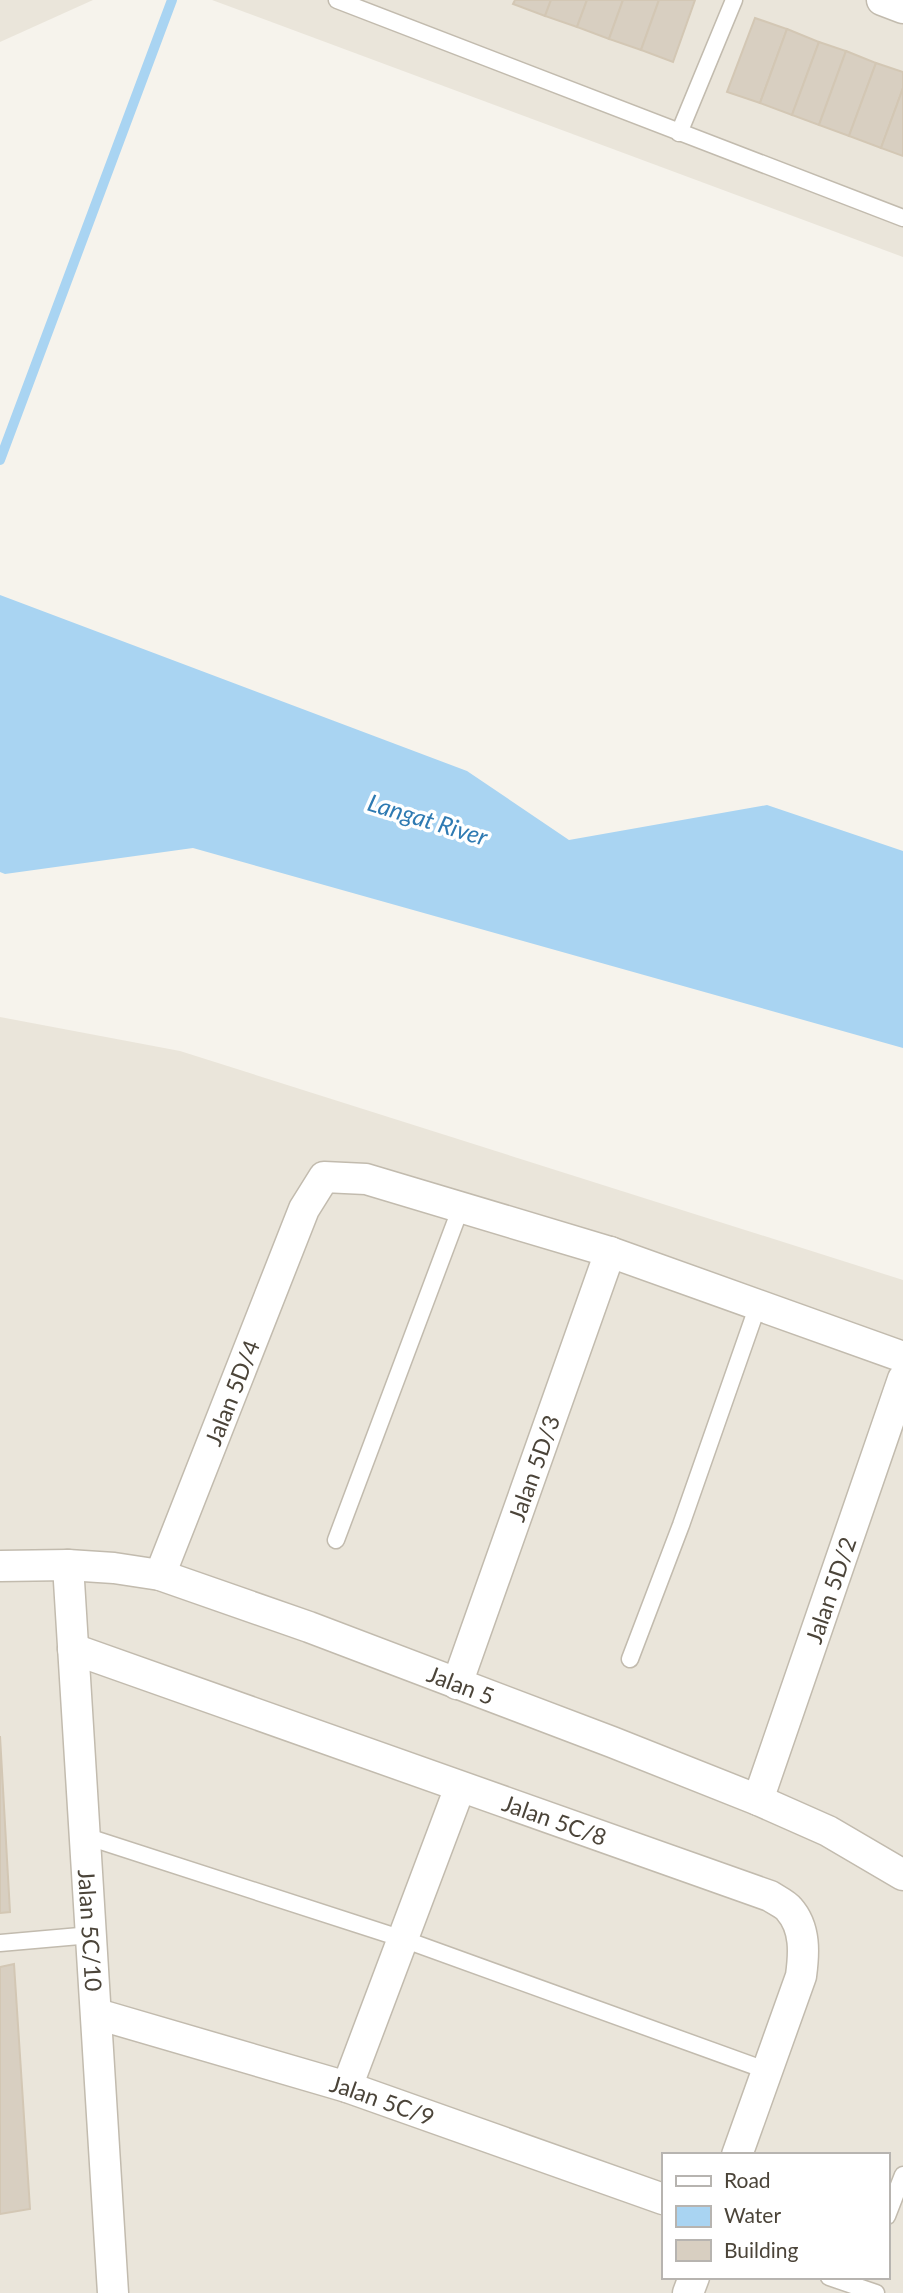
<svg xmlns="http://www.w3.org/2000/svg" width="903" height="2293" viewBox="0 0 903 2293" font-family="Lato,sans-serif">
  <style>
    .residential { fill: #eae5da; fill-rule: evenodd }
    .water { fill: #a9d4f2 }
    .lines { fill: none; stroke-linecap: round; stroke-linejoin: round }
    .stream { stroke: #a9d4f2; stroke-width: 10 }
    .building { fill: #d8cfc1; stroke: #d3c7b4; stroke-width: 2 }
    .service-casing { stroke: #c2bbae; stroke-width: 19 }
    .minor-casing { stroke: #c2bbae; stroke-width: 33 }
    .service { stroke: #fff; stroke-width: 16 }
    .minor { stroke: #fff; stroke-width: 30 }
    .labels { text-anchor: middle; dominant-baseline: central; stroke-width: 7; stroke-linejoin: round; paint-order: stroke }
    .street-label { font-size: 23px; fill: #4b4439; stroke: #fff }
    .water-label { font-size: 24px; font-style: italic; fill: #2e7ab2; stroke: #fff }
  </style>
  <rect width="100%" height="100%" fill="#f6f3ec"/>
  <g class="residential">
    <path d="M0 0H93L0 42Z"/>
    <path d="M212 0H903V257Z"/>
    <path d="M0 1017 180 1051 903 1280V2293H0ZM663 2155H887V2277H663Z"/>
  </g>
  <path class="water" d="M0 595 467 771 569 840 767 805 903 851V1048L193 848 5 874 0 872Z"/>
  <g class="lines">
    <path class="stream" d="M0 460 172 0"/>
  </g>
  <g class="building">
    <path d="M515 0H551L545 16 513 4Z"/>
    <path d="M551 0H587L577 27 545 16Z"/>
    <path d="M587 0H623L609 39 577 27Z"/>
    <path d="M623 0H659L641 50 609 39Z"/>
    <path d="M659 0H695L673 62 641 50Z"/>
    <path d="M755 18 787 29 760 103 727 92Z"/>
    <path d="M787 29 819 42 792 115 760 103Z"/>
    <path d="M819 42 846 51 819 125 792 115Z"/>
    <path d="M846 51 876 63 849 136 819 125Z"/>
    <path d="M876 63 903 72V88L881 148 849 136Z"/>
    <path d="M903 88V156L881 148Z"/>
    <path d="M0 1736 10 1912 0 1913Z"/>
    <path d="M14 1964 30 2209 0 2214V1967Z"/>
  </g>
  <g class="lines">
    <defs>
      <g id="service">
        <path d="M337 0 903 218"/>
        <path d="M679 133 734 0"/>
        <path d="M336 1540 461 1207"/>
        <path d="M630 1659 681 1525 758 1305"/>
        <path d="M85 1836 403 1939 768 2071"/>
        <path d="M0 1943 91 1935"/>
        <path d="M887 2216 903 2175"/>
        <path d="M829 2277 876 2293"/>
      </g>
      <g id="minor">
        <path d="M882 0 903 8"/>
        <path id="s1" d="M68 1565 113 2293"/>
        <path id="s2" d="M0 1566 68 1565 114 1568 160 1575 309 1627 612 1742 758 1800 828 1831 903 1875"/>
        <path id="s3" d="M160 1575 304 1209 324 1177 366 1179 610 1252 903 1357"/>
        <path id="s4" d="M73 1649 770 1896C776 1900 785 1904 789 1909 806 1928 804 1954 801 1976L737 2155"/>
        <path id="s5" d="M457 1684 610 1252"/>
        <path id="s6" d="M758 1800 903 1379"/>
        <path id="s7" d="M97 2014 347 2087 663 2199"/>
        <path d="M347 2087 460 1787"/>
        <path d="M688 2293 694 2277"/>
      </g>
    </defs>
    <use href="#service" class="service-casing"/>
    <use href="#minor" class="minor-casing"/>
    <use href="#service" class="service"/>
    <use href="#minor" class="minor"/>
  </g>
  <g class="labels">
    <g class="street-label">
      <text stroke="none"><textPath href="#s3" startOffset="196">Jalan 5D/4</textPath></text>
      <text stroke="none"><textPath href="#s5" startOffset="229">Jalan 5D/3</textPath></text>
      <text stroke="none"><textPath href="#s6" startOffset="222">Jalan 5D/2</textPath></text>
      <text stroke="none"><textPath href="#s2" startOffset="481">Jalan 5</textPath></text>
      <text stroke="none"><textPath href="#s4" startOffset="511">Jalan 5C/8</textPath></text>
      <text stroke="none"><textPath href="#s1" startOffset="366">Jalan 5C/10</textPath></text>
      <text stroke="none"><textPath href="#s7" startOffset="298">Jalan 5C/9</textPath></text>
    </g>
    <g class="water-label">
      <text transform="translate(428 819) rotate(17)">Langat River</text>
    </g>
  </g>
  <rect x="662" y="2153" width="228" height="126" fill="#ffffff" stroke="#b7b4b0" stroke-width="2"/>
  <rect x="676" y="2176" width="35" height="10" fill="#ffffff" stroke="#b7b4b0" stroke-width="2"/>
  <text x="724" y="2188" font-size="21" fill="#4b4439">Road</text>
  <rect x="676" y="2206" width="35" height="21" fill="#a9d4f2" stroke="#b7b4b0" stroke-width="2"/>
  <text x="724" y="2223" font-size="21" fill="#4b4439">Water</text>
  <rect x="676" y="2240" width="35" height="21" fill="#d8cfc1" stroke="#b7b4b0" stroke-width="2"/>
  <text x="724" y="2258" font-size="21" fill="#4b4439">Building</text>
</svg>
